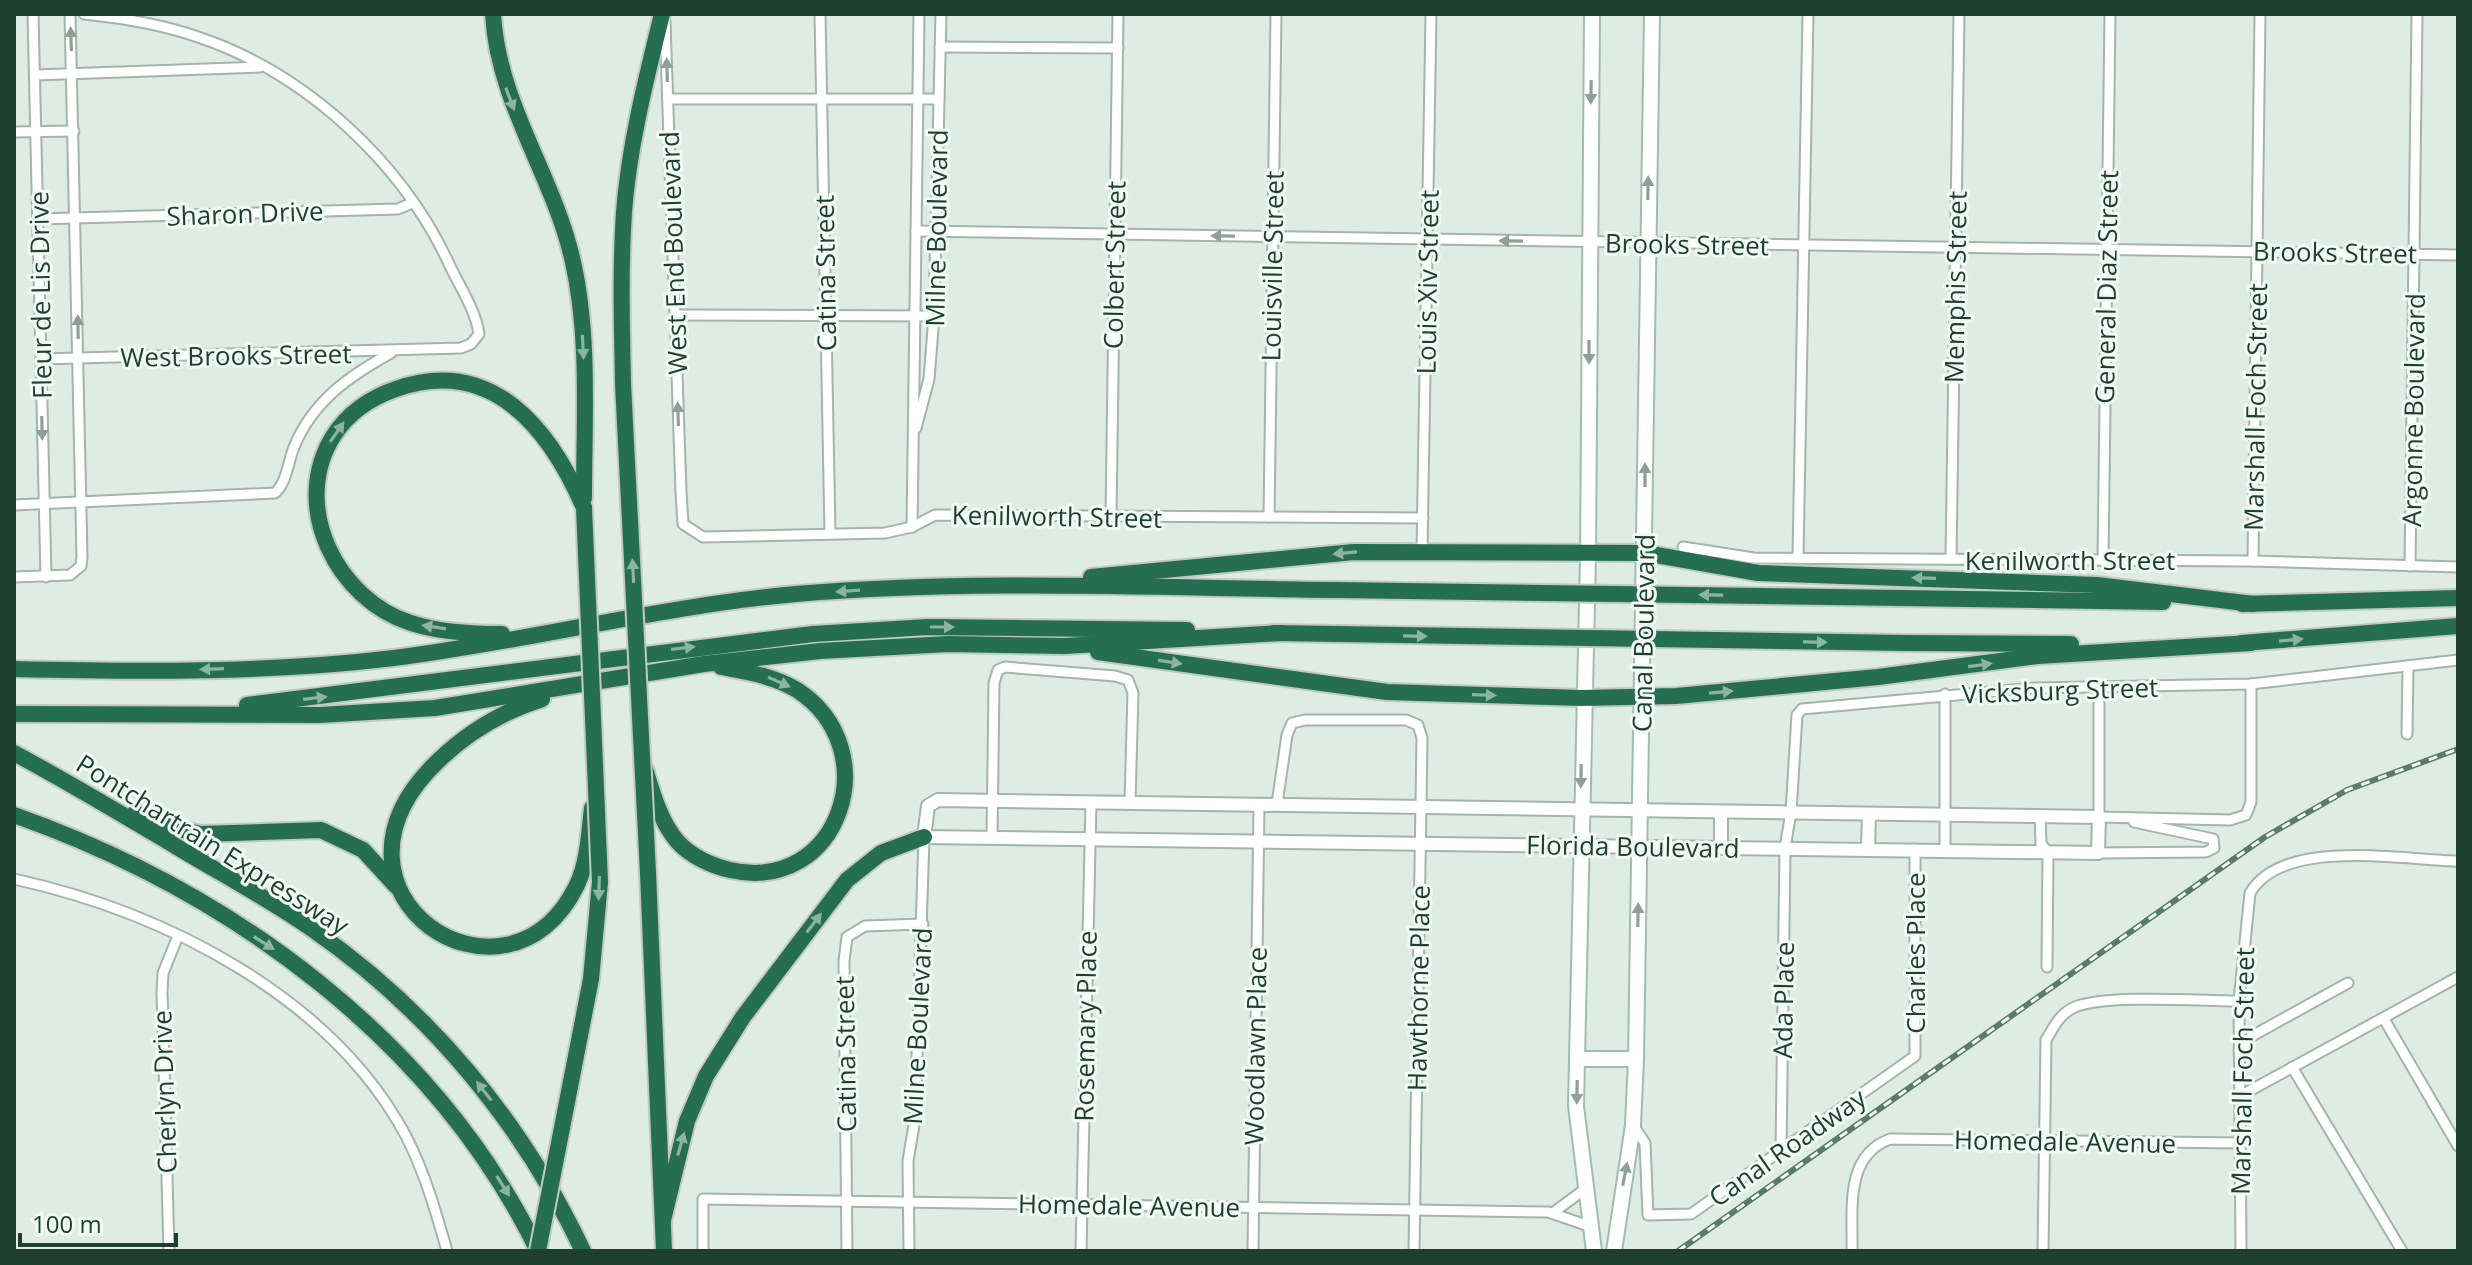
<svg xmlns="http://www.w3.org/2000/svg" width="2472" height="1265" viewBox="0 0 2472 1265" font-family="'Open Sans',sans-serif">
  <style>
    .lines { fill: none; stroke-linecap: round; stroke-linejoin: round }
    .minor-casing { stroke: #a1b5aa; stroke-width: 13 }
    .tertiary-casing { stroke: #a1b5aa; stroke-width: 16 }
    .secondary-casing { stroke: #9fbdad; stroke-width: 18 }
    .motorway-casing { stroke: #c0c9c5; stroke-width: 20 }
    .minor { stroke: #fff; stroke-width: 9 }
    .tertiary { stroke: #fff; stroke-width: 12 }
    .secondary { stroke: #fff; stroke-width: 14 }
    .motorway { stroke: #266e52; stroke-width: 16 }
    .rail-casing { stroke: #587b6b; stroke-width: 6 }
    .rail { stroke: #f0f9f3; stroke-width: 3; stroke-dasharray: 9; stroke-linecap: butt }
    .motorway-bridge-casing { stroke: #c0c9c5; stroke-width: 20; stroke-linecap: butt }
    .motorway-bridge { stroke: #266e52; stroke-width: 16 }
    .oneway { fill: #8e9f98 }
    .oneway2 { fill: #8bb4a2 }
    .labels { text-anchor: middle; dominant-baseline: central; stroke-width: 6; stroke-linejoin: round; paint-order: stroke }
    .street-label { font-size: 26px; fill: #1e3f30; stroke: #f0f9f3 }
  </style>
  <rect width="100%" height="100%" fill="#dfece4"/>
  <g class="lines">
    <defs>
      <g id="minor">
        <path d="M33 14 46 577"/>
        <path d="M820 14 830 533"/>
        <path d="M665 21 681 492 683 524 703 537 885 533 912 527 935 515 1423 518"/>
        <path d="M940 47 1118 48"/>
        <path d="M35 75 260 67"/>
        <path d="M668 99H939"/>
        <path d="M14 132 74 131"/>
        <path d="M38 219 398 209 412 203"/>
        <path d="M916 231 2458 255"/>
        <path d="M675 315 934 316"/>
        <path d="M41 359 461 348 471 344 479 334C476 311 460 287 450 266 403 163 306 73 198 37 161 24 123 18 84 14"/>
        <path d="M916 428 929 379 934 316 941 14"/>
        <path d="M14 505 275 493C287 482 288 462 294 447 313 401 349 376 391 353"/>
        <path d="M1111 517 1118 14"/>
        <path d="M1269 517 1276 14"/>
        <path d="M912 527 919 14"/>
        <path d="M1683 547 1754 558 2253 561 2458 567"/>
        <path d="M1422 551 1431 14"/>
        <path d="M1798 557 1808 14"/>
        <path d="M1951 559 1959 14"/>
        <path d="M2103 561 2110 14"/>
        <path d="M2253 561 2260 14"/>
        <path d="M2410 566 2417 14"/>
        <path d="M14 577 70 575 81 566 82 557 70 14"/>
        <path d="M1945 694V850"/>
        <path d="M2407 734 2408 666"/>
        <path d="M1277 804 1287 735 1292 723 1305 720H1406L1418 725 1422 738 1414 1251"/>
        <path d="M2040 816 2041 844 2048 852 2047 967"/>
        <path d="M2099 817 2230 820 2246 815 2251 802V684"/>
        <path d="M2099 817V688"/>
        <path d="M992 837 994 683 998 670 1005 667 1115 676 1128 680 1133 693 1130 802"/>
        <path d="M2098 853 2206 852 2214 848 2213 839 2134 822"/>
        <path d="M14 879C164 912 331 996 406 1136 425 1173 436 1212 447 1251"/>
        <path d="M2384 1019 2458 1146"/>
        <path d="M2239 1051 2252 1036 2348 983"/>
        <path d="M2292 1067 2402 1251"/>
        <path d="M2240 1096 2458 977"/>
        <path d="M1633 1125 1645 1143 1648 1215 1691 1214 1915 1056V849"/>
        <path d="M1781 1152 1785 848 1791 812 1797 715 1802 709 2035 688 2251 684 2458 660"/>
        <path d="M1554 1212 1585 1189"/>
        <path d="M169 1251 162 992 163 973 178 936"/>
        <path d="M703 1251V1199L1548 1212 1589 1226"/>
        <path d="M847 1251 844 961 847 937 865 926 923 924"/>
        <path d="M909 1251 908 1161 915 1119 924 837"/>
        <path d="M1081 1251 1091 802"/>
        <path d="M1253 1251 1259 804"/>
        <path d="M1852 1251C1853 1210 1844 1156 1890 1139L2240 1143"/>
        <path d="M2043 1251 2046 1040C2054 1027 2060 1013 2075 1007 2107 994 2201 1001 2239 1001"/>
        <path d="M2241 1251 2239 1001 2250 893C2283 837 2401 860 2458 861"/>
      </g>
      <g id="tertiary">
        <path d="M938 800 2099 817 2098 853 924 837 928 806Z"/>
        <path d="M1721 847V812"/>
        <path d="M1868 849 1869 814"/>
      </g>
      <g id="secondary">
        <path d="M1592 14 1588 555 1576 1106 1594 1251"/>
        <path d="M1577 1059H1636"/>
        <path d="M1614 1251 1633 1125 1636 1059 1652 14"/>
      </g>
      <g id="motorway">
        <path d="M493 14C498 104 554 176 573 262 590 338 584 420 584 498"/>
        <path d="M623 384C622 327 620 270 624 212 629 146 646 79 662 14"/>
        <path d="M1091 577 1354 552 1645 553 1758 573 2097 585 2253 604"/>
        <path d="M1901 598 2163 602"/>
        <path d="M2242 604 2458 598"/>
        <path d="M1274 633 1337 634"/>
        <path d="M502 634C473 634 438 632 411 623 337 600 289 505 334 435 349 412 370 398 396 389 492 355 550 429 584 508"/>
        <path d="M1905 643 2071 644"/>
        <path d="M2242 643 2458 626"/>
        <path d="M1098 652 1387 692 1582 698 1676 696 1878 677 2038 656 2251 643"/>
        <path d="M14 669C140 672 269 673 394 658 529 641 661 606 796 594 977 579 1157 588 1337 590"/>
        <path d="M542 699C504 711 467 733 438 761 300 893 507 1029 577 885 588 862 589 833 592 808"/>
        <path d="M247 705 813 634 928 627 1187 630"/>
        <path d="M14 714 320 715 435 708 704 664 820 651 948 644 1065 646 1281 633"/>
        <path d="M14 753C70 783 123 815 177 847 222 874 269 899 312 929 429 1010 522 1122 583 1251"/>
        <path d="M645 769C653 794 660 821 677 841 690 856 712 866 730 870 840 895 888 749 797 690 774 676 747 672 721 667"/>
        <path d="M135 813 170 827 201 834 321 830 363 850 396 886"/>
        <path d="M14 815C232 892 435 1040 538 1251"/>
        <path d="M648 873 664 1251"/>
        <path d="M663 1220 687 1121 706 1076 743 1017 847 880 881 853 924 837"/>
      </g>
    </defs>
    <use href="#minor" class="minor-casing"/>
    <use href="#tertiary" class="tertiary-casing"/>
    <use href="#secondary" class="secondary-casing"/>
    <use href="#motorway" class="motorway-casing"/>
    <use href="#minor" class="minor"/>
    <use href="#tertiary" class="tertiary"/>
    <use href="#secondary" class="secondary"/>
    <use href="#motorway" class="motorway"/>
    <defs>
      <path id="rail" d="M1678 1251 2265 837 2347 790 2458 749"/>
    </defs>
    <use href="#rail" class="rail-casing"/>
    <use href="#rail" class="rail"/>
    <defs>
      <g id="motorway-bridge">
        <path d="M623 384 648 873"/>
        <path d="M1337 590 1901 598"/>
        <path d="M1337 634 1905 643"/>
        <path d="M538 1251 591 979 600 882 584 508"/>
      </g>
    </defs>
    <use href="#motorway-bridge" class="motorway-bridge-casing"/>
    <use href="#motorway-bridge" class="motorway-bridge"/>
  </g>
  <defs><path id="oneway-solid" d="M-6-.8H1V-3.2L6.5 0L1 3.2V.8H-6Z" transform="scale(2)"/></defs>
  <g class="oneway">
    <use href="#oneway-solid" transform="translate(71 39) rotate(-92)"/>
    <use href="#oneway-solid" transform="translate(667 70) rotate(-92)"/>
    <use href="#oneway-solid" transform="translate(1591 92) rotate(91)"/>
    <use href="#oneway-solid" transform="translate(1648 188) rotate(-89)"/>
    <use href="#oneway-solid" transform="translate(1223 236) rotate(-179)"/>
    <use href="#oneway-solid" transform="translate(1511 241) rotate(-179)"/>
    <use href="#oneway-solid" transform="translate(78 327) rotate(-91)"/>
    <use href="#oneway-solid" transform="translate(1589 352) rotate(90)"/>
    <use href="#oneway-solid" transform="translate(678 414) rotate(-92)"/>
    <use href="#oneway-solid" transform="translate(42 428) rotate(89)"/>
    <use href="#oneway-solid" transform="translate(1645 475) rotate(-90)"/>
    <use href="#oneway-solid" transform="translate(1581 776) rotate(91)"/>
    <use href="#oneway-solid" transform="translate(1638 915) rotate(-89)"/>
    <use href="#oneway-solid" transform="translate(1577 1092) rotate(91)"/>
    <use href="#oneway-solid" transform="translate(1625 1174) rotate(-79)"/>
  </g>
  <g class="oneway2">
    <use href="#oneway-solid" transform="translate(510 99) rotate(69)"/>
    <use href="#oneway-solid" transform="translate(583 347) rotate(87)"/>
    <use href="#oneway-solid" transform="translate(337 432) rotate(-55)"/>
    <use href="#oneway-solid" transform="translate(1345 553) rotate(175)"/>
    <use href="#oneway-solid" transform="translate(633 571) rotate(-93)"/>
    <use href="#oneway-solid" transform="translate(1924 578) rotate(-178)"/>
    <use href="#oneway-solid" transform="translate(848 591) rotate(176)"/>
    <use href="#oneway-solid" transform="translate(1711 595) rotate(-179)"/>
    <use href="#oneway-solid" transform="translate(434 627) rotate(-171)"/>
    <use href="#oneway-solid" transform="translate(942 627)"/>
    <use href="#oneway-solid" transform="translate(1415 636) rotate(1)"/>
    <use href="#oneway-solid" transform="translate(2291 640) rotate(-5)"/>
    <use href="#oneway-solid" transform="translate(1815 642) rotate(1)"/>
    <use href="#oneway-solid" transform="translate(683 648) rotate(-7)"/>
    <use href="#oneway-solid" transform="translate(1170 662) rotate(9)"/>
    <use href="#oneway-solid" transform="translate(1980 665) rotate(-8)"/>
    <use href="#oneway-solid" transform="translate(212 669) rotate(178)"/>
    <use href="#oneway-solid" transform="translate(779 682) rotate(24)"/>
    <use href="#oneway-solid" transform="translate(1721 692) rotate(-5)"/>
    <use href="#oneway-solid" transform="translate(1484 695) rotate(2)"/>
    <use href="#oneway-solid" transform="translate(315 698) rotate(-7)"/>
    <use href="#oneway-solid" transform="translate(599 888) rotate(92)"/>
    <use href="#oneway-solid" transform="translate(814 923) rotate(-53)"/>
    <use href="#oneway-solid" transform="translate(264 943) rotate(32)"/>
    <use href="#oneway-solid" transform="translate(484 1091) rotate(-128)"/>
    <use href="#oneway-solid" transform="translate(681 1144) rotate(-74)"/>
    <use href="#oneway-solid" transform="translate(503 1186) rotate(58)"/>
  </g>
  <g class="labels">
    <g class="street-label">
      <text transform="translate(245 213) rotate(-2)">Sharon Drive</text>
      <text transform="translate(936 228) rotate(-89)">Milne Boulevard</text>
      <text transform="translate(1687 244) rotate(1)">Brooks Street</text>
      <text transform="translate(2335 252) rotate(1)">Brooks Street</text>
      <text transform="translate(673 253) rotate(-92)">West End Boulevard</text>
      <text transform="translate(1114 265) rotate(-89)">Colbert Street</text>
      <text transform="translate(1272 266) rotate(-89)">Louisville Street</text>
      <text transform="translate(825 273) rotate(-91)">Catina Street</text>
      <text transform="translate(1427 282) rotate(-89)">Louis Xiv Street</text>
      <text transform="translate(1955 287) rotate(-89)">Memphis Street</text>
      <text transform="translate(2106 287) rotate(-89)">General Diaz Street</text>
      <text transform="translate(40 295) rotate(-91)">Fleur de Lis Drive</text>
      <text transform="translate(236 355) rotate(-1)">West Brooks Street</text>
      <text transform="translate(2255 407) rotate(-89)">Marshall Foch Street</text>
      <text transform="translate(2413 410) rotate(-89)">Argonne Boulevard</text>
      <text transform="translate(1057 516) rotate(1)">Kenilworth Street</text>
      <text x="2070" y="560">Kenilworth Street</text>
      <text transform="translate(1643 633) rotate(-89)">Canal Boulevard</text>
      <text transform="translate(2060 690) rotate(-2)">Vicksburg Street</text>
      <text transform="translate(213 844) rotate(32)">Pontchartrain Expressway</text>
      <text transform="translate(1633 846) rotate(1)">Florida Boulevard</text>
      <text transform="translate(1915 953) rotate(-90)">Charles Place</text>
      <text transform="translate(1418 988) rotate(-89)">Hawthorne Place</text>
      <text transform="translate(1783 1000) rotate(-89)">Ada Place</text>
      <text transform="translate(917 1026) rotate(-87)">Milne Boulevard</text>
      <text transform="translate(1085 1026) rotate(-89)">Rosemary Place</text>
      <text transform="translate(1255 1046) rotate(-89)">Woodlawn Place</text>
      <text transform="translate(845 1054) rotate(-91)">Catina Street</text>
      <text transform="translate(2242 1071) rotate(-89)">Marshall Foch Street</text>
      <text transform="translate(164 1092) rotate(-92)">Cherlyn Drive</text>
      <text transform="translate(2065 1141) rotate(1)">Homedale Avenue</text>
      <text transform="translate(1787 1147) rotate(-35)">Canal Roadway</text>
      <text transform="translate(1129 1205) rotate(1)">Homedale Avenue</text>
    </g>
  </g>
  <rect width="2472" height="1265" fill="none" stroke="#1e3f30" stroke-width="32"/>
  <path d="M20 1233v12h156v-12" fill="none" stroke="#1e3f30" stroke-width="4"/>
  <text x="32" y="1233" font-size="24" fill="#1e3f30" stroke="#f0f9f3" stroke-width="6" paint-order="stroke">100 m</text>
</svg>
